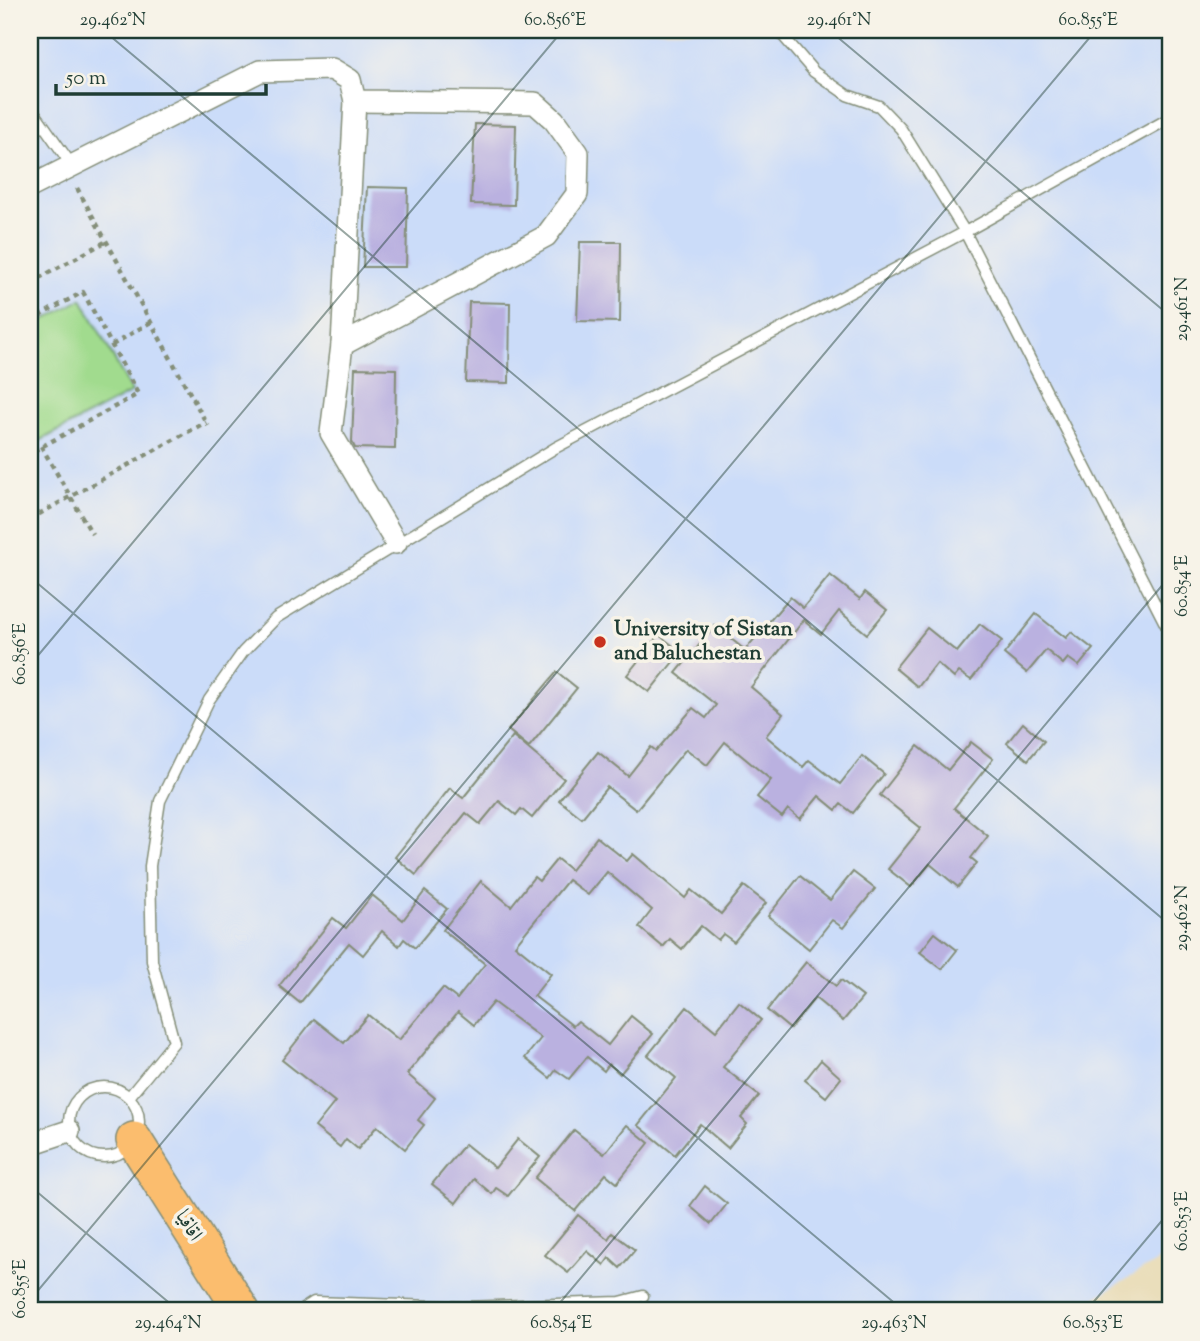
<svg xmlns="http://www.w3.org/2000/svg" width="1200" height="1341" viewBox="0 0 1200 1341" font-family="'Sorts Mill Goudy',Amiri,serif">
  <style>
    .built { fill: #cbdcf9 }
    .green { fill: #a1db8e; stroke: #608c61; stroke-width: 2 }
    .building { fill: #bab1e0 }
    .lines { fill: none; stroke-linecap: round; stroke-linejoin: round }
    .service-casing { stroke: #848e78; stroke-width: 13 }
    .minor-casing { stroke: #848e78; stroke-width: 24 }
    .primary-casing { stroke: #848e78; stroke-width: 38 }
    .path { stroke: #848e78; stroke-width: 4.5; stroke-dasharray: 5 5; stroke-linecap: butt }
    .service { stroke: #fff; stroke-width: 10 }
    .minor { stroke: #fff; stroke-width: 21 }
    .primary { stroke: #fbbd6e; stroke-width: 35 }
    .ticks { fill: none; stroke: #1f3d34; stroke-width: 2; stroke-opacity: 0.45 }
    .poi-dot { fill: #c8321e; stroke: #f7f3e8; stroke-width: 2.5 }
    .labels { text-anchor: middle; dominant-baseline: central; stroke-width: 7; stroke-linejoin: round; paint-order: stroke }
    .poi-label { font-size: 21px; font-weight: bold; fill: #1f3d34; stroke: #f7f3e8; text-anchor: start }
    .street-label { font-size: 21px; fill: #1f3d34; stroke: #f7f3e8 }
    .neatline { fill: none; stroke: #1f3d34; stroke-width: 2.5 }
    .ticks-label { font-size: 18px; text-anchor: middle; fill: #1f3d34 }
  </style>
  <rect width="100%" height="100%" fill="#f7f3e8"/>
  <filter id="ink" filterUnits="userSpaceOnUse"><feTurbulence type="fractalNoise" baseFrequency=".0143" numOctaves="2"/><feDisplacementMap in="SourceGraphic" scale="14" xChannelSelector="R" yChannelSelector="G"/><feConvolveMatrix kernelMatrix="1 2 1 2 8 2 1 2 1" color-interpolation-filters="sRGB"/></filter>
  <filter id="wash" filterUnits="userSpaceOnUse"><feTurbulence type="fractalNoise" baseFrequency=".00686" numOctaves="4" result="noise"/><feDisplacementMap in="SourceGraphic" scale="28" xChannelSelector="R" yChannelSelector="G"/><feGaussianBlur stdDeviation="1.57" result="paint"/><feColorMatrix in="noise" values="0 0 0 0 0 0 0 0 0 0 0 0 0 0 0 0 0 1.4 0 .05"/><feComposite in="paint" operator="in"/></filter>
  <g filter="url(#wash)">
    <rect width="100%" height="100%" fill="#eadebb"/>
    <path class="built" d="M30 30H1170V1254L1072 1311H30Z"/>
    <path class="green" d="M82 299 132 392 30 446V328Z"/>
    <g id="blocks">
      <g class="building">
        <path d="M475 124 516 125 514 205 471 204Z"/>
        <path d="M367 187 408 188 406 267H363Z"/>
        <path d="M580 242H621L620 322 577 321Z"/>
        <path d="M469 302 510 303 509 383 466 382Z"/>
        <path d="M355 368 396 369 395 449 355 448 352 442Z"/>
        <path d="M830 575 860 599 865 592 887 610 867 634 839 611 821 634 804 620 751 687 783 714 766 736 803 767 809 760 840 784 862 756 884 774 853 813 841 804 836 810 819 796 800 819 788 809 782 817 757 797 771 780 725 742 707 765 686 749 636 810 607 787 582 818 559 800 598 752 628 776 651 747 656 751 693 708 706 718 716 705 676 673 715 626 745 650 790 597 803 608Z"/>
        <path d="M1036 614 1066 638 1071 632 1093 649 1079 666 1068 658 1063 664 1046 650 1027 673 1004 654Z"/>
        <path d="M980 624 1002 641 971 680 959 672 954 678 937 663 918 687 895 668 927 628 957 652Z"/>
        <path d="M659 635 681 652 649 692 627 675Z"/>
        <path d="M557 672 577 688 529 747 508 730Z"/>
        <path d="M1023 723 1044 741 1028 760 1007 743Z"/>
        <path d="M513 736 564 779 532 818 521 809 516 815 499 801 480 824 466 813 416 875 395 857 450 788 463 798Z"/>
        <path d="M971 742 993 759 954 808 988 836 971 858 977 863 958 887 930 864 911 887 888 869 921 828 880 795 918 746 948 770Z"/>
        <path d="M597 837 627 861 633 854 685 898 691 890 721 914 744 886 766 903 734 942 723 934 718 940 701 926 682 949 670 939 663 947 639 927 652 910 607 872 588 895 568 880 515 945 551 974 534 996 573 1026 578 1021 608 1045 631 1016 653 1034 620 1074 609 1064 604 1071 587 1057 569 1079 556 1070 550 1078 525 1058 541 1038 493 1002 474 1025 458 1012 407 1074 435 1098 418 1120 424 1125 405 1149 377 1126 358 1149 346 1139 340 1147 315 1127 335 1102 282 1060 314 1019 344 1043 368 1015 399 1040 443 988 457 999 485 964 443 930 481 881 511 906 534 877 539 881 557 859 571 870Z"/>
        <path d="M853 872 875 889 843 928 832 920 809 949 768 916 800 876 830 900Z"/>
        <path d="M425 891 447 909 415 948 404 939 399 946 382 931 363 955 349 943 300 1003 279 986 333 918 346 928 372 895 403 920Z"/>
        <path d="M935 933 957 950 942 969 920 952Z"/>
        <path d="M806 962 836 986 841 980 863 997 843 1021 815 998 790 1029 767 1010Z"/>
        <path d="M739 1002 761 1020 723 1067 759 1096 741 1118 747 1124 728 1148 700 1124 675 1155 638 1125 676 1078 648 1055 687 1007 716 1031Z"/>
        <path d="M821 1060 841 1078 826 1097 805 1080Z"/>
        <path d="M627 1125 649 1143 617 1183 606 1174 575 1211 535 1178 574 1130 604 1154Z"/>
        <path d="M518 1139 540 1157 508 1196 496 1188 492 1194 474 1179 456 1203 432 1184 465 1144 495 1168Z"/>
        <path d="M705 1186 727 1204 711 1224 690 1206Z"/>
        <path d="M578 1215 608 1239 612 1233 635 1250 620 1268 609 1258 604 1265 587 1251 568 1273 545 1255Z"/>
      </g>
    </g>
  </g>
  <g filter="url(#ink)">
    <use href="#blocks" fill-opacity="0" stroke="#848e78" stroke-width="2"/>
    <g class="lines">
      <defs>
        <g id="service">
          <path d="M778 30 814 72 847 95 879 106 901 129 965 232 1170 633"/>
          <path d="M30 106 73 167"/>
          <circle cx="104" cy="1122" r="35"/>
          <path d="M129 1097 174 1042 152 961 150 866 160 801 209 700 243 652 276 618 555 448 965 232 1170 118"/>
          <path d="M300 1311 314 1302 463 1307 620 1302 643 1296"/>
        </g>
        <g id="minor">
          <path d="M355 101 342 345 331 433 396 543"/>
          <path d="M30 187 260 71 332 69 350 80 355 101 535 103 554 120 578 153 577 194 546 236 342 345"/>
          <path d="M30 1144 69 1131"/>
        </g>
        <path id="primary" d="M134 1140 242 1311"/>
      </defs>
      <use href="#service" class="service-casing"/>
      <use href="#minor" class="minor-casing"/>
      <use href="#primary" class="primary-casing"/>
      <g class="path">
        <path d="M77 188 208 426"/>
        <path d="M30 283 107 241"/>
        <path d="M30 321 83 292 138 394 30 453"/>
        <path d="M112 345 151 322"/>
        <path d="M41 446 92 534"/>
        <path d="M30 519 206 422"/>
      </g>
      <use href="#service" class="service"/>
      <use href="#minor" class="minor"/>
      <use href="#primary" class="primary"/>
    </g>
  </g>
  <path class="ticks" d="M103 30 1170 925M829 30 1170 316M30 577 904 1311M30 665 563 30M30 1186 179 1311M30 1300 1096 30M553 1311 1170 576M1086 1311 1170 1211"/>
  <circle class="poi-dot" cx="600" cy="642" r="7"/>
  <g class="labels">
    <g class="poi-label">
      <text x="614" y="630">University of Sistan<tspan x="614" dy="24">and Baluchestan</tspan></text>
    </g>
    <g class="street-label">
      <text transform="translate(188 1226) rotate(58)">اقاقیا</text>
    </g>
  </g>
  <rect width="1200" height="1341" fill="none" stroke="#f7f3e8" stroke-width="77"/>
  <path d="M56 84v10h210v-10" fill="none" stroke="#1f3d34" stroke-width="3.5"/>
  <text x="66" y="84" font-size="21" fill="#1f3d34" stroke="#f7f3e8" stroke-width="5" paint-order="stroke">50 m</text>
  <rect x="38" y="38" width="1124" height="1264" class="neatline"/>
  <g class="ticks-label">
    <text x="113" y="25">29.462°N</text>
    <text x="555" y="25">60.856°E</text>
    <text x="839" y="25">29.461°N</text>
    <text x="1088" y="25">60.855°E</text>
    <text transform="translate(1181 309) rotate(-90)" y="6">29.461°N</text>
    <text transform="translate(1181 586) rotate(-90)" y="6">60.854°E</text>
    <text transform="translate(19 654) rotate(-90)" y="6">60.856°E</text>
    <text transform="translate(1181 918) rotate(-90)" y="6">29.462°N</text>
    <text transform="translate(1181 1221) rotate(-90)" y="6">60.853°E</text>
    <text transform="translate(19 1289) rotate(-90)" y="6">60.855°E</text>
    <text x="168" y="1328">29.464°N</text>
    <text x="561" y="1328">60.854°E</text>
    <text x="894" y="1328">29.463°N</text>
    <text x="1093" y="1328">60.853°E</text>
  </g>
</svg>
